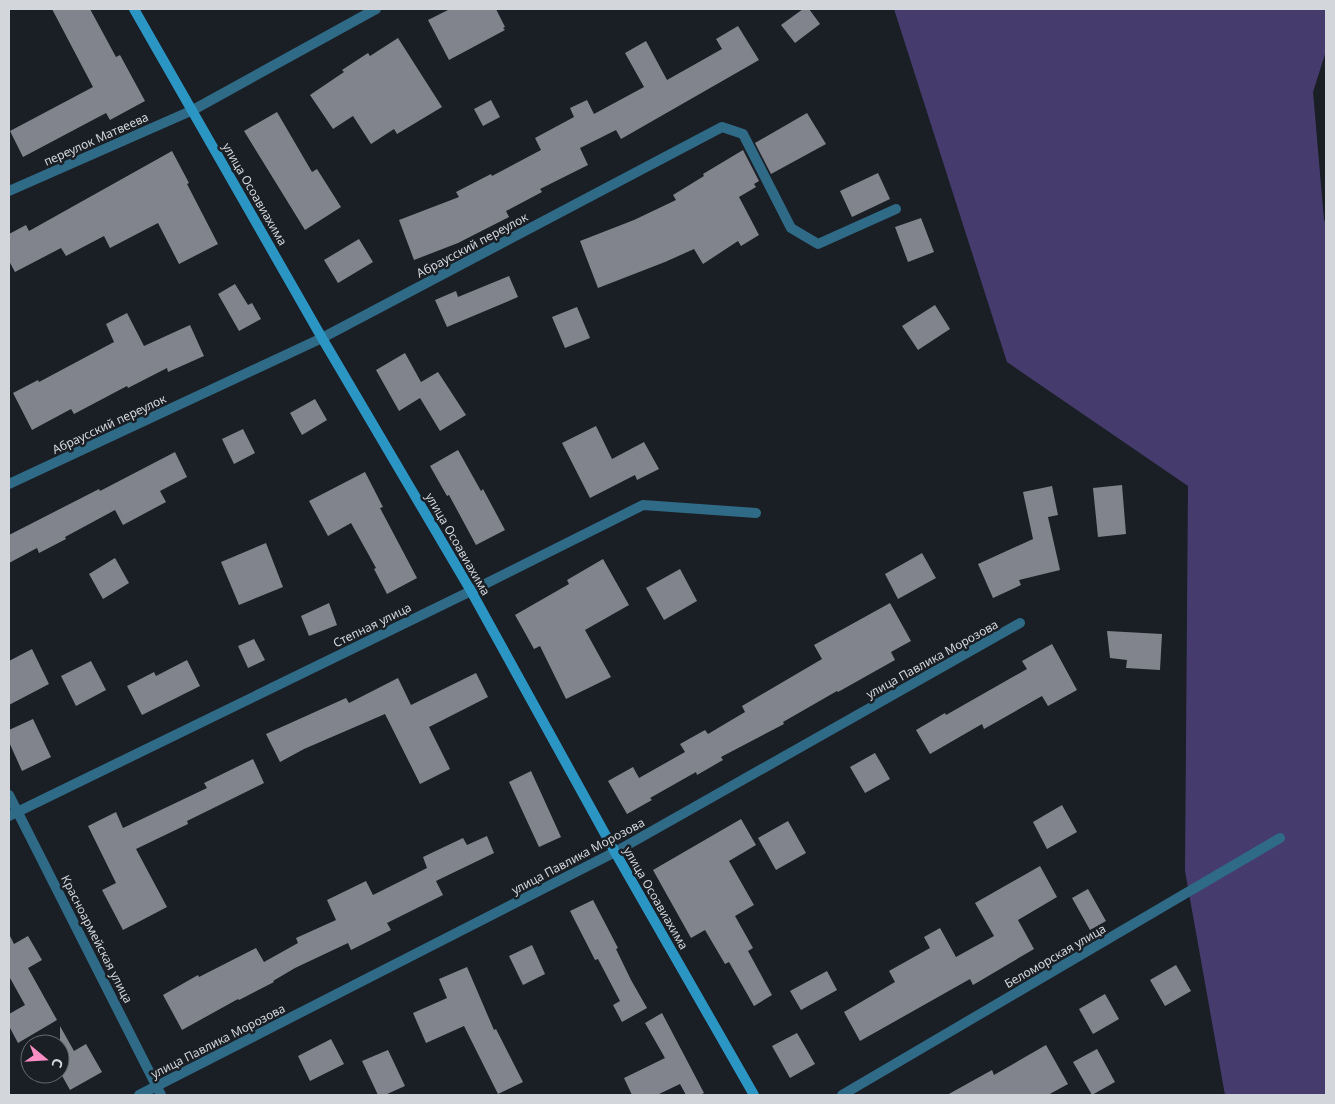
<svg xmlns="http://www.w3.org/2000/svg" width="1335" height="1104" viewBox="0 0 1335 1104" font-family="'Noto Sans',sans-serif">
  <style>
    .green { fill: #453c6d }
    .building { fill: #81848d }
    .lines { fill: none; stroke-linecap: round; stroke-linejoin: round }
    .street { stroke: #2f6a87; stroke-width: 10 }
    .secondary { stroke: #2b95c4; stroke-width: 10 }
    .labels { text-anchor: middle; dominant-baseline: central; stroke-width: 5; stroke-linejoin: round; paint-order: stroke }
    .street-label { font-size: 12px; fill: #d3d6da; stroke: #1a1f25 }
  </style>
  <rect width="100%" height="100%" fill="#1a1f25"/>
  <path class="green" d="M894 9H1326V51L1313 92 1324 220 1326 223V1095H1225L1185 871 1188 486 1007 362Z"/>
  <g class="building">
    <path d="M52 9H90L116 57 120 55 145 101 110 120 106 113 23 157 10 131 93 87Z"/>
    <path d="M450 9H496L505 27 503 28 505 30 449 60 428 20Z"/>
    <path d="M803 9H809L820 24 795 43 781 25Z"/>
    <path d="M738 26 759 60 621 139 616 130 580 148 588 165 540 189 542 192 506 211 509 217 458 243 414 260 399 220 459 197 456 192 491 174 492 176 541 150 535 138 574 117 570 108 587 100 594 114 644 87 625 53 646 41 667 80 722 49 716 39Z"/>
    <path d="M398 38 442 107 397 134 394 129 371 144 353 116 333 129 310 95 344 72 342 70 368 53 370 56Z"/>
    <path d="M491 100 500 117 483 126 474 109Z"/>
    <path d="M277 112 312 172 317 169 341 207 305 230 244 131Z"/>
    <path d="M807 113 826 144 771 174 755 143Z"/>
    <path d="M743 150 759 181 754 184 756 187 739 197 759 235 741 246 738 241 703 264 694 249 665 262 598 288 580 241 634 220 676 200 673 195 704 176 703 174Z"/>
    <path d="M172 151 189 183 187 184 218 244 179 264 158 223 110 248 104 236 66 256 61 248 15 272 9 261V234L26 225 29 231Z"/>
    <path d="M878 173 890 199 852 217 840 191Z"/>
    <path d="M921 218 934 252 908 262 895 227Z"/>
    <path d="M359 239 373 262 338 283 324 260Z"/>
    <path d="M509 276 518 297 447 327 435 300 456 291 458 297Z"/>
    <path d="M235 284 248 305 252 303 261 319 239 331 218 294Z"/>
    <path d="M935 305 950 329 918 350 902 326Z"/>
    <path d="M577 307 590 338 565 348 552 317Z"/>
    <path d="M127 313 144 346 190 325 204 356 168 372 167 368 128 388 127 386 74 414 71 409 32 430 13 393 38 380 39 382 114 342 106 324Z"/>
    <path d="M405 353 421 382 438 372 466 415 440 431 420 398 399 411 376 370Z"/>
    <path d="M315 399 327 420 302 435 290 413Z"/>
    <path d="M596 426 612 459 644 442 659 469 637 480 635 475 590 498 562 443Z"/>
    <path d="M243 429 255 453 234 464 222 439Z"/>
    <path d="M458 450 481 491 483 489 505 530 476 545 449 495 447 496 430 466Z"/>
    <path d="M175 452 187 477 160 491 166 502 123 525 115 510 65 537 66 539 39 553 37 548 9 563V535L99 489 100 491Z"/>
    <path d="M365 472 383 507 380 508 417 578 387 594 374 569 376 568 351 523 328 536 309 501Z"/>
    <path d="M1122 485 1126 534 1098 537 1093 488Z"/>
    <path d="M1052 486 1058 515 1048 517 1060 570 1019 580 1021 585 993 598 978 564 1033 539 1023 492Z"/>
    <path d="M266 543 283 587 239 605 221 562Z"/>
    <path d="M922 553 936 578 898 599 885 574Z"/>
    <path d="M115 558 129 583 103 599 89 574Z"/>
    <path d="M603 559 629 605 585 630 611 677 566 699 540 646 534 649 515 615 569 584 567 580Z"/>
    <path d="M680 569 697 601 664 620 646 588Z"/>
    <path d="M329 603 337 625 309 636 301 616Z"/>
    <path d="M890 603 911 641 891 652 895 660 838 692 837 691 783 722 784 724 721 757 723 760 697 775 696 772 650 798 652 800 627 814 608 781 633 767 639 778 685 752 680 744 705 730 708 734 745 712 742 706 822 659 814 645Z"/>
    <path d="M1107 631 1162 634 1160 670 1126 668 1127 660 1110 658Z"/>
    <path d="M254 639 265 660 248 668 238 646Z"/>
    <path d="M1052 644 1077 690 1048 706 1042 696 984 729 982 724 930 754 916 730 945 713 946 715 1027 669 1022 661Z"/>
    <path d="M32 649 49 684 9 705V661Z"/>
    <path d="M187 660 200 686 142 715 127 686 154 672 156 676Z"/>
    <path d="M91 661 106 690 76 706 61 676Z"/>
    <path d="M476 673 488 697 429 727 450 769 420 784 385 714 304 749 280 762 266 734 346 698 349 703 398 678 411 705Z"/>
    <path d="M33 719 51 757 22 771 9 742V730Z"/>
    <path d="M875 753 890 779 865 793 850 767Z"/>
    <path d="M253 759 264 783 187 821 188 824 136 849 167 907 123 930 102 890 116 883 88 826 116 812 123 828 207 788 204 783Z"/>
    <path d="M531 771 561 837 539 847 509 782Z"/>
    <path d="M1062 805 1077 832 1047 849 1033 822Z"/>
    <path d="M741 819 756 845 729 861 754 905 735 916 753 948 748 951 772 995 754 1006 729 962 725 964 705 930 691 938 653 870Z"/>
    <path d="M788 821 806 853 776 870 758 838Z"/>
    <path d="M487 836 494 853 436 881 443 895 387 923 391 930 351 950 348 943 295 968 273 981 274 982 239 1000 238 999 182 1030 163 995 198 975 199 977 256 948 264 962 298 943 296 938 336 920 327 900 366 881 373 895 427 868 423 857 463 838 467 845Z"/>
    <path d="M1040 866 1057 897 1018 920 1034 949 973 985 970 979 860 1041 844 1012 895 982 889 971 930 948 924 937 940 928 956 957 994 936 975 903Z"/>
    <path d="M1088 889 1106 921 1090 930 1072 898Z"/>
    <path d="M593 900 618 948 616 949 631 980 647 1008 622 1022 613 1005 620 1001 598 959 595 960 570 911Z"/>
    <path d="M9 934 14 944 28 936 42 960 28 968 57 1020 18 1043 9 1026V1014L25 1005 10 978 9 979Z"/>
    <path d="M532 945 545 974 523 985 509 956Z"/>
    <path d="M1176 965 1191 991 1165 1006 1150 980Z"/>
    <path d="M467 967 494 1030 496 1029 523 1082 498 1094 464 1026 426 1043 413 1013 447 998 439 979Z"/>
    <path d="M827 971 837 990 801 1010 790 991Z"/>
    <path d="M1105 994 1119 1019 1093 1034 1079 1009Z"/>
    <path d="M662 1013 704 1093 700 1095H686L680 1084 657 1095H632L624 1078 665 1058 645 1023Z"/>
    <path d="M60 1026 74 1051 86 1044 102 1072 70 1090 60 1072Z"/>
    <path d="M797 1033 815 1064 790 1078 772 1046Z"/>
    <path d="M331 1039 344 1064 310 1081 298 1056Z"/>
    <path d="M1046 1045 1068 1084 1048 1095H947L992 1070 994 1075Z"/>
    <path d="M1097 1049 1115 1082 1092 1095 1073 1062Z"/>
    <path d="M388 1050 405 1086 385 1095H378L362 1061Z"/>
  </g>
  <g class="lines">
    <g class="street">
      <path d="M9 191 193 110 376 9"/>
      <path d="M9 484 322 338 722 127 743 134 791 228 818 244 896 209"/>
      <path d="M9 795 161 1095"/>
      <path d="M9 816 471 591 643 505 756 513"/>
      <path d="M139 1095 615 852 1020 623"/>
      <path d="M842 1095 1280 838"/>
    </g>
    <path class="secondary" d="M134 9 322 338 471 591 615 852 754 1095"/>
  </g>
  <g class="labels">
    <g class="street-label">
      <text transform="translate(96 139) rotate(-24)">переулок Матвеева</text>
      <text transform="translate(255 194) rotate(60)">улица Осоавиахима</text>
      <text transform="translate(472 245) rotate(-28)">Абраусский переулок</text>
      <text transform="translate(109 424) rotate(-25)">Абраусский переулок</text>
      <text transform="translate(458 544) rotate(60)">улица Осоавиахима</text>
      <text transform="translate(372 625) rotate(-26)">Степная улица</text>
      <text transform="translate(932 659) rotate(-29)">улица Павлика Морозова</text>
      <text transform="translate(578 856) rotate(-28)">улица Павлика Морозова</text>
      <text transform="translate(656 898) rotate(60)">улица Осоавиахима</text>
      <text transform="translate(97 939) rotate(63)">Красноармейская улица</text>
      <text transform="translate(1055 956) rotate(-30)">Беломорская улица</text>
      <text transform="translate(218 1041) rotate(-27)">улица Павлика Морозова</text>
    </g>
  </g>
  <rect width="1335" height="1104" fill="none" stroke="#d3d6da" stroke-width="20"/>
  <g transform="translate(45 1059) rotate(108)"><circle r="24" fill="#1a1f25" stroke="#64686d"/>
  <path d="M0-4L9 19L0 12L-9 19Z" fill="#fb8fc5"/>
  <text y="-8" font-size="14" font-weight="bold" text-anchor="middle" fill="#d3d6da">С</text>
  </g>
</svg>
